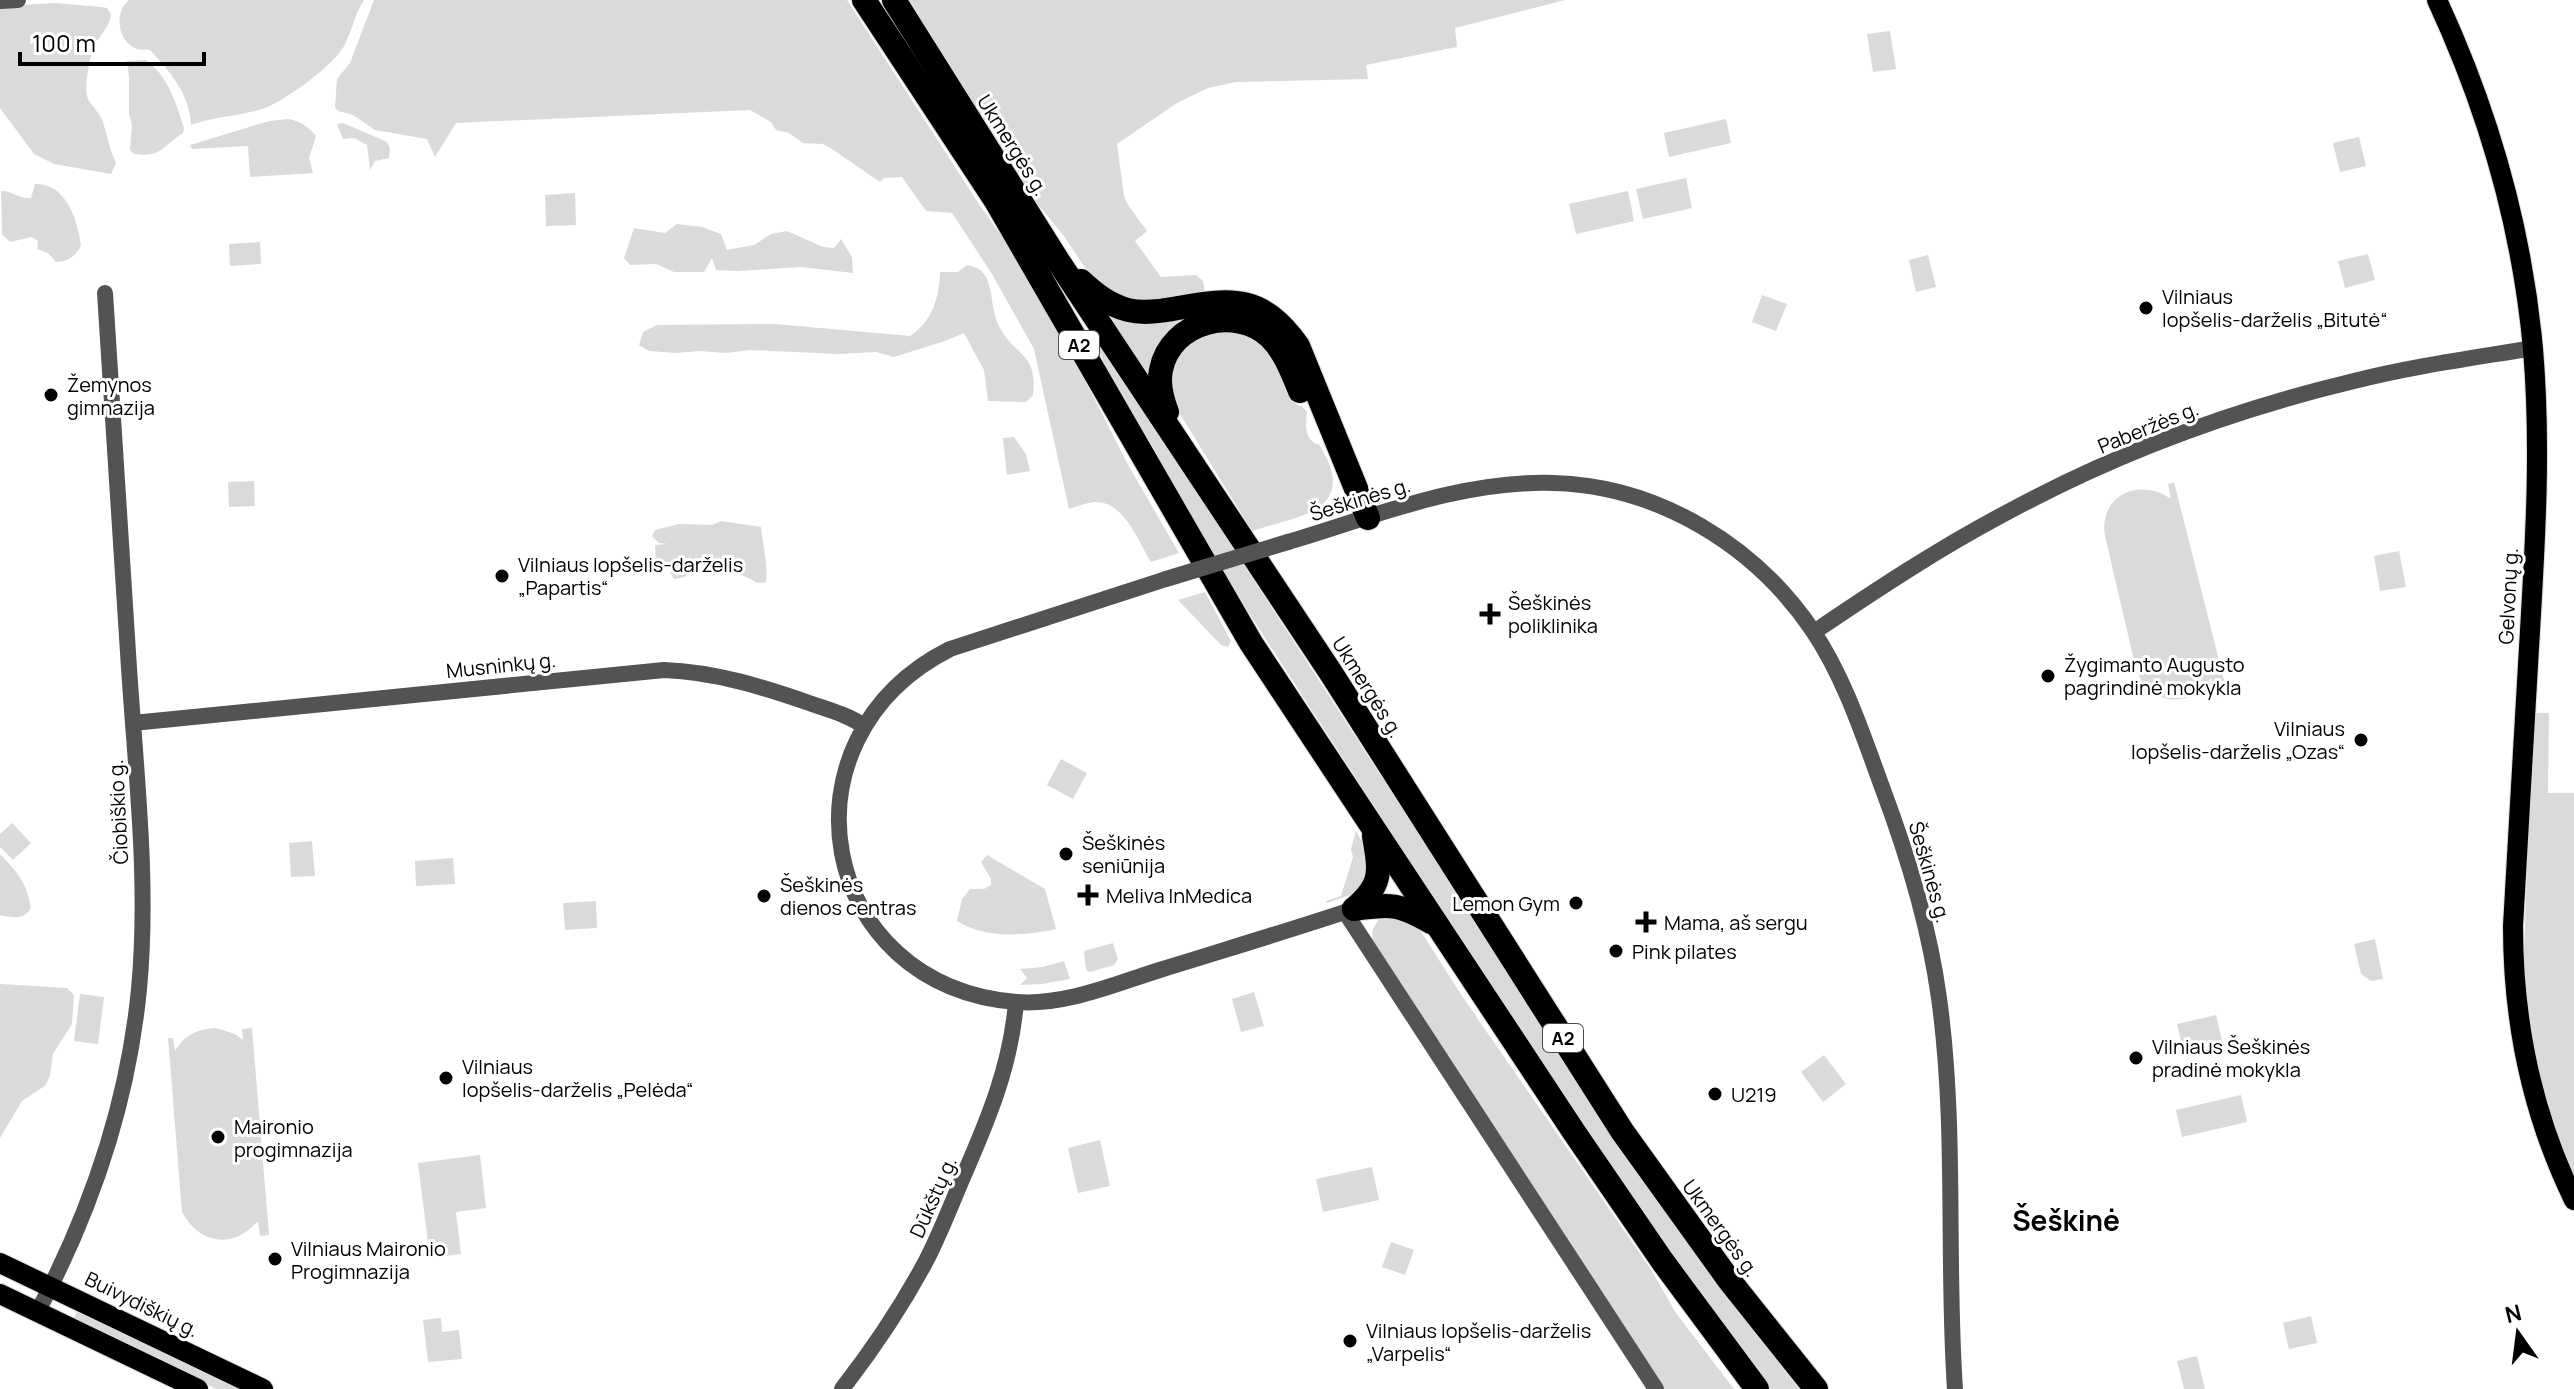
<svg xmlns="http://www.w3.org/2000/svg" width="2574" height="1389" viewBox="0 0 2574 1389" font-family="Manrope,sans-serif">
  <style>
    .green { fill: #dadada }
    .lines { fill: none; stroke-linecap: round; stroke-linejoin: round }
    .major-casing { stroke: #dbdbdb; stroke-width: 22 }
    .highway-casing { stroke: #dbdbdb; stroke-width: 26 }
    .minor { stroke: #535353; stroke-width: 16 }
    .major { stroke: #000; stroke-width: 20 }
    .highway { stroke: #000; stroke-width: 24 }
    .minor-bridge { stroke: #535353; stroke-width: 16 }
    .poi-dot { fill: #000; stroke: #fff; stroke-width: 3 }
    .labels { text-anchor: middle; dominant-baseline: central; stroke-width: 6; stroke-linejoin: round; paint-order: stroke }
    .shield { fill: #fff; stroke: #4c4c4c; stroke-width: 2 }
    .shield-label { font-size: 18px; font-weight: bold; fill: #000 }
    .street-label { font-size: 20px; fill: #000; stroke: #fff }
    .poi-label { font-size: 20px; fill: #000; stroke: #fff; text-anchor: start }
    .district-label { font-size: 28px; font-weight: bold; fill: #000; stroke: #fff }
  </style>
  <rect width="100%" height="100%" fill="#fff"/>
  <g class="green">
    <path d="M129 0H364C354 15 352 32 344 46 334 65 285 101 265 108 241 116 215 116 191 125 190 95 170 71 150 50 146 49 141 50 137 49 118 42 113 13 129 0Z"/>
    <path d="M374 0H847L979 204 1024 268 1062 335 1127 463 1179 553 1151 562C1138 541 1124 501 1095 502 1086 503 1078 506 1069 509L1034 349 992 274 952 213 926 211 902 177 884 178 880 182 832 149 823 144 803 143 789 133 776 130 771 122 750 110 456 123 435 157 427 139 375 130 353 115 338 111 335 107 337 79 350 63Z"/>
    <path d="M909 0H1565L1455 28 1457 47 1366 65 1368 79 1236 82 1208 88 1177 103 1117 144 1124 196 1128 205 1147 231 1135 241 1161 277 1196 275 1203 281 1206 297 1154 305 1099 289 1064 236 1022 185 917 19Z"/>
    <path d="M55 3 101 7 107 8 111 14C110 28 96 38 92 52 89 65 83 90 89 101 94 108 100 114 103 122 107 136 110 150 116 163L111 174 54 164 34 154 0 108V6Z"/>
    <path d="M1890 31 1896 69 1873 72 1867 34Z"/>
    <path d="M146 60C168 76 176 103 184 128L183 133C162 146 162 158 134 154L130 150 132 125 129 114V76L127 61Z"/>
    <path d="M289 119C302 122 307 126 316 136L309 158 313 173 250 177 248 146 192 149 190 145 269 121Z"/>
    <path d="M1726 119 1731 143 1669 157 1664 133Z"/>
    <path d="M343 123 387 142 390 149 389 158 375 161 370 170 367 145 354 138 343 139 337 124Z"/>
    <path d="M2359 137 2366 166 2340 172 2333 143Z"/>
    <path d="M1686 178 1692 208 1643 219 1636 189Z"/>
    <path d="M35 184C67 183 78 222 81 246 75 256 68 262 56 262L48 253 37 249 38 241 32 237 10 242 2 234 1 191C13 191 18 199 31 198Z"/>
    <path d="M1628 191 1634 221 1576 234 1569 204Z"/>
    <path d="M575 193 576 225 546 226 545 195Z"/>
    <path d="M677 224 702 227 721 234 727 250 754 245 771 234 787 231 823 247 834 248 841 239 852 257 853 273 801 267 737 271 716 270 712 258 704 272H674L656 264 630 265 624 258 634 228 665 233Z"/>
    <path d="M260 242 261 264 230 266 229 244Z"/>
    <path d="M2368 254 2375 280 2345 288 2338 261Z"/>
    <path d="M1928 255 1936 287 1916 292 1909 260Z"/>
    <path d="M967 265C975 267 979 268 984 274 993 287 991 308 998 324 1013 357 1038 350 1033 395L1026 402 988 401 984 370 964 333 945 341 894 357 876 352 839 354 749 350 726 353 700 351 676 353 649 351 639 345 643 332 657 325 775 324 910 336C933 321 939 297 940 272H958Z"/>
    <path d="M1762 295 1787 304 1776 331 1752 322Z"/>
    <path d="M1217 307 1288 352 1215 310 1151 383 1105 310Z"/>
    <path d="M1220 325 1250 329 1280 365 1297 405 1302 406 1307 412C1306 422 1304 433 1312 441 1321 449 1315 438 1322 449 1358 512 1297 516 1252 531L1172 401 1169 392 1174 355Z"/>
    <path d="M1088 329 1196 491 1646 1184 1742 1316 1799 1389H1771L1690 1284 1590 1139 1158 473Z"/>
    <path d="M1014 437 1026 454 1030 471 1007 475 1003 438Z"/>
    <path d="M254 481 255 506 229 507 228 482Z"/>
    <path d="M2174 482 2228 696 2217 698 2211 678C2190 710 2149 706 2136 669L2105 536C2098 495 2140 477 2171 499L2168 484Z"/>
    <path d="M721 521 761 527C763 546 768 563 766 582L757 583C742 573 724 569 711 557L693 566 685 577 674 579 670 572 675 562H656L655 545 668 544 659 543 652 536 655 530 679 524 712 525Z"/>
    <path d="M2399 551 2406 587 2380 591 2374 556Z"/>
    <path d="M1205 592 1231 641 1228 647 1221 645 1178 600Z"/>
    <path d="M2533 713H2549L2548 793H2574V1178L2548 1116 2537 1073 2523 978Z"/>
    <path d="M1061 759 1087 773 1073 799 1047 785Z"/>
    <path d="M12 823 31 843 13 860 0 847V834Z"/>
    <path d="M1356 831 1373 861 1362 891 1327 903 1326 901 1341 896 1353 857 1351 849Z"/>
    <path d="M312 841 315 876 291 877 289 843Z"/>
    <path d="M0 854C18 873 26 881 31 908 24 920 13 918 0 915Z"/>
    <path d="M987 855 1045 889 1056 929C1023 936 986 939 957 921L962 899 970 889H984L991 885V879L981 862Z"/>
    <path d="M453 858 455 884 416 886 415 861Z"/>
    <path d="M596 901 597 928 565 930 563 903Z"/>
    <path d="M1381 917 1413 919 1462 996 1650 1268 1676 1313 1734 1389H1664L1373 944C1371 932 1373 926 1381 917Z"/>
    <path d="M2375 939 2383 979 2371 981 2361 974 2354 944Z"/>
    <path d="M1113 943 1118 959 1114 965 1090 972 1086 970 1084 951Z"/>
    <path d="M1064 961 1070 979 1042 984 1020 985 1027 978 1020 969 1043 967Z"/>
    <path d="M0 984 67 988 74 995 72 1024 53 1054 50 1075 46 1085 22 1101 0 1138Z"/>
    <path d="M1254 992 1264 1026 1241 1032 1232 999Z"/>
    <path d="M80 994 104 997 98 1044 74 1041Z"/>
    <path d="M2216 1015 2222 1041 2183 1050 2177 1024Z"/>
    <path d="M216 1028 235 1034 243 1040 242 1029 252 1028 269 1235 260 1236 258 1221C233 1249 200 1245 182 1212L168 1038H173L175 1051C184 1035 198 1029 216 1028Z"/>
    <path d="M1824 1055 1846 1084 1823 1102 1801 1072Z"/>
    <path d="M2241 1095 2247 1122 2182 1137 2176 1110Z"/>
    <path d="M1100 1140 1110 1186 1078 1193 1068 1148Z"/>
    <path d="M480 1155 486 1208 456 1212 461 1254 430 1258 418 1163Z"/>
    <path d="M1372 1167 1379 1200 1323 1212 1316 1179Z"/>
    <path d="M1391 1242 1414 1250 1405 1275 1382 1267Z"/>
    <path d="M78 1309 240 1389H216L73 1321Z"/>
    <path d="M2311 1316 2317 1343 2289 1349 2283 1323Z"/>
    <path d="M441 1318 442 1332 459 1330 462 1359 428 1362 423 1320Z"/>
    <path d="M2197 1356 2205 1389H2184L2177 1361Z"/>
  </g>
  <g class="lines">
    <defs>
      <g id="major">
        <path d="M2437 0C2488 110 2522 228 2533 349 2542 455 2534 560 2528 665 2523 752 2518 839 2513 926 2513 1022 2531 1112 2574 1200"/>
        <path d="M0 1263 263 1389"/>
        <path d="M0 1294 198 1389"/>
      </g>
      <g id="highway">
        <path d="M864 0 996 201 1251 643 1574 1132 1663 1262 1757 1389"/>
        <path d="M894 0 1058 261 1331 673 1622 1131 1729 1280 1816 1389"/>
        <path d="M1081 281C1095 294 1109 305 1128 310 1144 314 1162 311 1178 308 1234 298 1262 296 1298 346L1368 518"/>
        <path d="M1167 412C1162 399 1158 384 1161 370 1170 321 1236 305 1270 337 1285 352 1292 372 1300 391"/>
        <path d="M1354 909C1383 884 1380 872 1374 836"/>
        <path d="M1354 909C1391 904 1398 903 1431 922"/>
      </g>
    </defs>
    <use href="#major" class="major-casing"/>
    <use href="#highway" class="highway-casing"/>
    <g class="minor">
      <path d="M0 1 18 0"/>
      <path d="M1288 542C1375 516 1462 480 1554 483 1658 486 1755 545 1813 631 1844 677 1863 735 1882 787 1908 856 1929 925 1939 998 1957 1128 1946 1259 1955 1389"/>
      <path d="M1166 579 950 649C772 739 818 986 1016 1002 1066 1006 1117 983 1163 969 1227 949 1291 930 1354 909"/>
      <path d="M1814 632C1876 590 1938 549 2004 514 2114 454 2233 410 2354 381 2413 366 2473 358 2533 348"/>
      <path d="M133 723 664 670C716 672 763 687 812 704 830 710 848 715 864 726"/>
      <path d="M1345 912 1656 1389"/>
      <path d="M38 1311C91 1211 128 1103 139 989 149 883 136 775 129 668 121 543 113 418 105 293"/>
      <path d="M842 1389C873 1349 902 1306 926 1261 940 1234 951 1205 963 1177 988 1120 1011 1065 1016 1002"/>
    </g>
    <use href="#major" class="major"/>
    <use href="#highway" class="highway"/>
    <path class="minor-bridge" d="M1166 579 1288 542"/>
  </g>
  <g class="poi-dot">
    <circle cx="2146" cy="308" r="8"/>
    <circle cx="51" cy="395" r="8"/>
    <circle cx="502" cy="576" r="8"/>
    <path d="M1486 602h8v8h8v8h-8v8h-8v-8h-8v-8h8z"/>
    <circle cx="2048" cy="676" r="8"/>
    <circle cx="2361" cy="740" r="8"/>
    <circle cx="1066" cy="854" r="8"/>
    <path d="M1084 883h8v8h8v8h-8v8h-8v-8h-8v-8h8z"/>
    <circle cx="764" cy="896" r="8"/>
    <circle cx="1576" cy="903" r="8"/>
    <path d="M1642 910h8v8h8v8h-8v8h-8v-8h-8v-8h8z"/>
    <circle cx="1616" cy="951" r="8"/>
    <circle cx="2136" cy="1058" r="8"/>
    <circle cx="446" cy="1078" r="8"/>
    <circle cx="1715" cy="1094" r="8"/>
    <circle cx="218" cy="1137" r="8"/>
    <circle cx="275" cy="1259" r="8"/>
    <circle cx="1350" cy="1341" r="8"/>
  </g>
  <g class="labels">
    <g class="shield">
      <rect x="1059" y="331" width="40" height="28" rx="6"/>
      <rect x="1543" y="1024" width="40" height="28" rx="6"/>
    </g>
    <g class="shield-label">
      <text x="1079" y="345">A2</text>
      <text x="1563" y="1038">A2</text>
    </g>
    <g class="street-label">
      <text transform="translate(1013 145) rotate(58)">Ukmergės g.</text>
      <text transform="translate(2148 427) rotate(-22)">Paberžės g.</text>
      <text transform="translate(1360 499) rotate(-17)">Šeškinės g.</text>
      <text transform="translate(2508 596) rotate(-87)">Gelvonų g.</text>
      <text transform="translate(501 665) rotate(-6)">Musninkų g.</text>
      <text transform="translate(1368 687) rotate(58)">Ukmergės g.</text>
      <text transform="translate(118 812) rotate(-93)">Čiobiškio g.</text>
      <text transform="translate(1930 872) rotate(74)">Šeškinės g.</text>
      <text transform="translate(933 1197) rotate(-66)">Dūkštų g.</text>
      <text transform="translate(1721 1228) rotate(54)">Ukmergės g.</text>
      <text transform="translate(142 1304) rotate(26)">Buivydiškių g.</text>
    </g>
    <g class="poi-label">
      <text x="2162" y="296">Vilniaus<tspan x="2162" dy="23">lopšelis-darželis „Bitutė“</tspan></text>
      <text x="67" y="384">Žemynos<tspan x="67" dy="23">gimnazija</tspan></text>
      <text x="518" y="564">Vilniaus lopšelis-darželis<tspan x="518" dy="23">„Papartis“</tspan></text>
      <text x="1508" y="602">Šeškinės<tspan x="1508" dy="23">poliklinika</tspan></text>
      <text x="2064" y="664">Žygimanto Augusto<tspan x="2064" dy="23">pagrindinė mokykla</tspan></text>
      <text x="2345" y="728" text-anchor="end">Vilniaus<tspan x="2345" dy="23">lopšelis-darželis „Ozas“</tspan></text>
      <text x="1082" y="842">Šeškinės<tspan x="1082" dy="23">seniūnija</tspan></text>
      <text x="780" y="884">Šeškinės<tspan x="780" dy="23">dienos centras</tspan></text>
      <text x="1106" y="895">Meliva InMedica</text>
      <text x="1560" y="903" text-anchor="end">Lemon Gym</text>
      <text x="1664" y="922">Mama, aš sergu</text>
      <text x="1632" y="951">Pink pilates</text>
      <text x="2152" y="1046">Vilniaus Šeškinės<tspan x="2152" dy="23">pradinė mokykla</tspan></text>
      <text x="462" y="1066">Vilniaus<tspan x="462" dy="23">lopšelis-darželis „Pelėda“</tspan></text>
      <text x="1731" y="1094">U219</text>
      <text x="234" y="1126">Maironio<tspan x="234" dy="23">progimnazija</tspan></text>
      <text x="291" y="1248">Vilniaus Maironio<tspan x="291" dy="23">Progimnazija</tspan></text>
      <text x="1366" y="1330">Vilniaus lopšelis-darželis<tspan x="1366" dy="23">„Varpelis“</tspan></text>
    </g>
    <g class="district-label">
      <text x="2066" y="1220">Šeškinė</text>
    </g>
  </g>
  <g transform="translate(2518 1333) rotate(346)" stroke="#ffffff" stroke-width="6" paint-order="stroke">
  <path d="M0-6L14 30L0 20L-14 30Z" fill="#000000"/>
  <text y="-12" font-size="22" font-weight="bold" text-anchor="middle" fill="#000000">N</text>
  </g>
  <path d="M20 52v12h184v-12" fill="none" stroke="#000000" stroke-width="4"/>
  <text x="32" y="52" font-size="24" fill="#000000" stroke="#ffffff" stroke-width="6" paint-order="stroke">100 m</text>
</svg>
